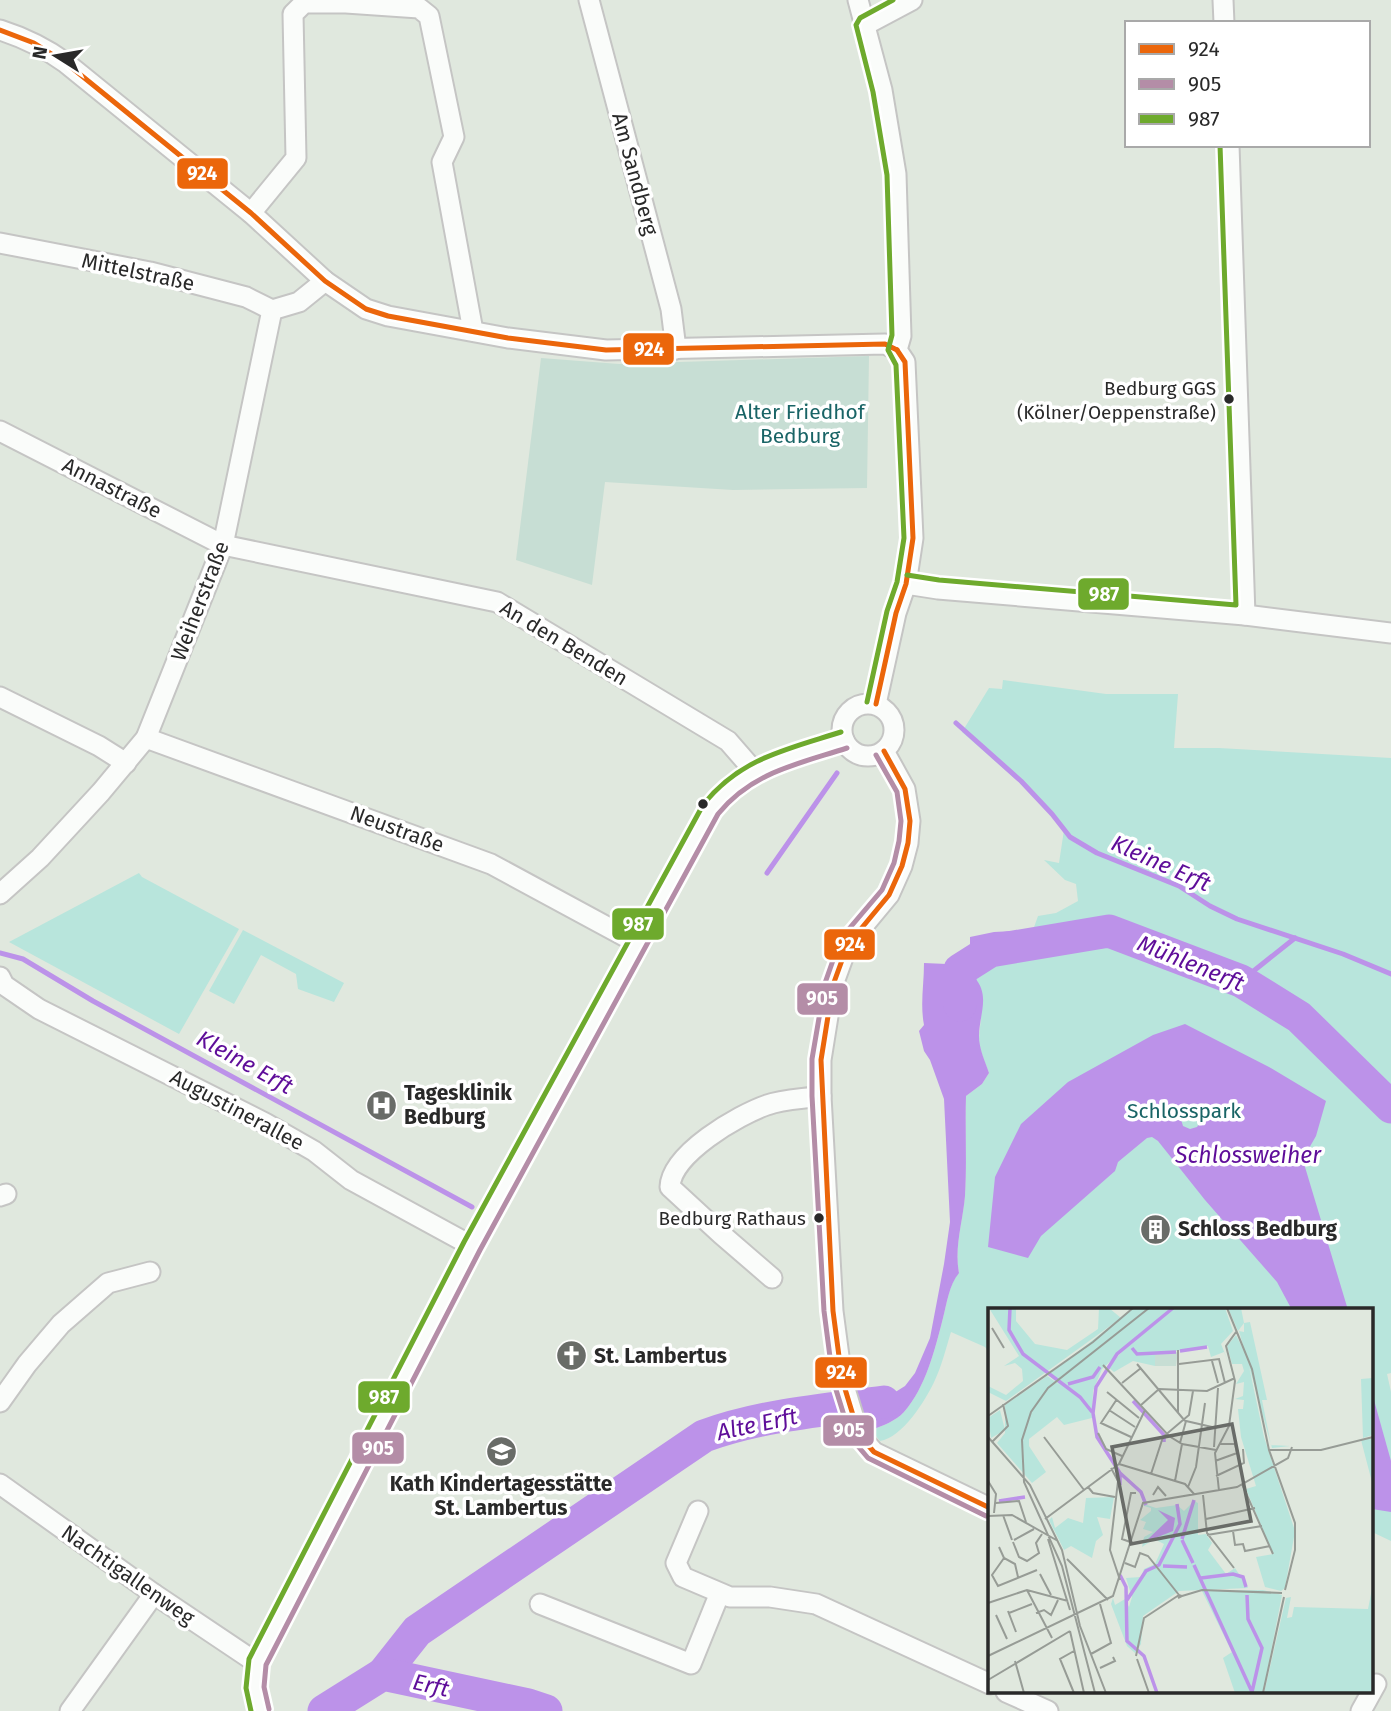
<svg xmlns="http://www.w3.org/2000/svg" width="1391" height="1711" viewBox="0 0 1391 1711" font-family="'Fira Sans',sans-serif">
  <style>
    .green { fill: #b8e5dc }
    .cemetery { fill: #c7ded4 }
    .water { fill: #bc92e9; fill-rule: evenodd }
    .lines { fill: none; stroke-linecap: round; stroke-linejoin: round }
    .stream { stroke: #bc92e9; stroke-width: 5 }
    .river { stroke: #bc92e9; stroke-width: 33 }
    .street-casing { stroke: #c5c5c4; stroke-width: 23 }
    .street { stroke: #fafcfa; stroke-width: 19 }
    .bus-1-casing { stroke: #fff; stroke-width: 10 }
    .bus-2-casing { stroke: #fff; stroke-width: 10 }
    .bus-3-casing { stroke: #fff; stroke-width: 10 }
    .bus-1 { stroke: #eb660b; stroke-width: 5 }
    .bus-2 { stroke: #b48da7; stroke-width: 5 }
    .bus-3 { stroke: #6eaa2d; stroke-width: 5 }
    .bus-dot { fill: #292929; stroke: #fff; stroke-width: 2.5 }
    .labels { text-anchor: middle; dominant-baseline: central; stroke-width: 7; stroke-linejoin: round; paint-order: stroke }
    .bus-label { font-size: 19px; fill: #292929; stroke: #fff; text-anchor: end }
    .street-label { font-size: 21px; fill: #292929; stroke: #fff }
    .park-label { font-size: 21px; fill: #196466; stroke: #fff }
    .poi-label { font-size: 21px; font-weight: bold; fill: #292929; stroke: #fff; text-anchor: start }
    .water-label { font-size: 23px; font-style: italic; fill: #5e0d99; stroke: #fff }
    .inset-river { fill: none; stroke: #bc92e9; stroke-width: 3.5 }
    .inset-road { fill: none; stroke: #979c96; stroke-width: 2 }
    .view { fill: #696c68; fill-opacity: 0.15; stroke: #696c68; stroke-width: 3.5 }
    .inset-edge { fill: none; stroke: #292929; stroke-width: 3.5 }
    .line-badge { stroke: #fff; stroke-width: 2.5 }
    .badge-label { font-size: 19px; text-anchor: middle; font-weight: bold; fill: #fff }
  </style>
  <rect width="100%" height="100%" fill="#e0e8de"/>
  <g class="green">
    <path d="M1003 680 1106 694H1178L1174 748H1219L1391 758V1373L1387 1374 1391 1392V1541L1372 1532V1310H990V1353L985 1347 951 1332C946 1348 942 1365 935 1380 926 1400 902 1438 880 1441L871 1430C882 1426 896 1421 904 1412 926 1387 935 1349 943 1318 947 1303 949 1285 959 1272 954 1247 963 1221 965 1196 967 1163 965 1129 966 1096L982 1084 989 1073C986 1065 982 1056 980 1047 978 1037 980 1029 981 1019 981 1001 966 977 981 961 989 952 1019 947 1033 941V930L1038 916 1056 913 1078 901 1076 884 1065 880 1044 860 1059 863 1064 830 1037 798 962 732 989 688 1002 689Z"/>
    <path d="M139 873 142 877 239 929 179 1034 9 942Z"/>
    <path d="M243 930 344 983 334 1002 298 989 296 974 261 955 234 1004 209 991Z"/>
  </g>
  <path class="cemetery" d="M869 356 867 488 733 490 605 482 592 585 516 560 541 358 619 364Z"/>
  <g class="water">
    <path d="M1033 930V941C1026 944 1019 948 1012 949 992 954 980 956 974 977 991 995 979 1015 979 1036 979 1049 985 1061 989 1073L982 1084 966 1096C965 1129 967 1163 965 1196 963 1221 954 1247 959 1273 949 1285 947 1303 943 1318 935 1349 926 1387 904 1412 896 1421 882 1426 871 1430L860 1397 889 1396 905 1386 915 1373 930 1338 944 1264 950 1222 944 1099 930 1060 924 1051 919 1031 924 1025C920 1004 924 985 924 963L970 965V937L994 932Z"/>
    <path d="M1185 1024 1269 1067 1326 1101 1316 1136 1308 1150 1305 1167 1348 1310H1292L1277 1282 1205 1200 1158 1141 1152 1137 1147 1138 1118 1162 1115 1171 1041 1236 1028 1258 988 1247 995 1177 1021 1124 1068 1082 1153 1035ZM1192 1107 1200 1113 1201 1121 1197 1127 1190 1129 1183 1126 1180 1116 1185 1108Z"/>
    <path d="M1372 1393 1391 1461V1512L1372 1509Z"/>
  </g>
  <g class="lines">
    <g class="stream">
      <path d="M956 723 1021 781 1052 814 1070 837 1097 853 1179 886 1210 906 1237 919 1343 954 1391 974"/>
      <path d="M767 873 837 773"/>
      <path d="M0 953 23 959 93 1001 472 1207"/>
      <path d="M1241 981 1295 938"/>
    </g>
    <g class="river">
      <path d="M960 1005V970L990 951 1109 931 1241 981 1299 1017 1391 1107"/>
      <path d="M383 1674 417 1631 704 1436C762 1415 824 1410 884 1402"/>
      <path d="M324 1711 383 1674 528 1705 546 1711"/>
    </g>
    <defs>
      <g id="street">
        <path d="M589 0 671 309 676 349"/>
        <path d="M858 0 882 90 896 174 901 336 897 350 905 362 913 538 906 584 896 613 876 704"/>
        <path d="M1223 0 1224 23"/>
        <path d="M865 25 912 0"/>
        <path d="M0 30C25 38 44 47 66 63L251 213 325 281 366 309 388 316 508 338 606 350 885 344 897 350"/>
        <path d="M1229 145 1245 615"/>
        <path d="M251 213 296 158 293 14 304 3H346L419 8 429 16 454 137 442 162 473 331"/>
        <path d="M0 243 150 272 246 297 272 310"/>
        <path d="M0 431 223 545 497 602 728 741 755 772"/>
        <path d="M906 584 938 589 1245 615 1391 633"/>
        <path d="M0 697 99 746 126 763"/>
        <circle cx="868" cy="730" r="26"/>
        <path d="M146 738 491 864 637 943"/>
        <path d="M884 751 905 789 910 821 908 843 902 866 889 895 855 936 845 952 833 985 821 1060V1096L833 1311 842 1379 859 1435 874 1452 990 1508"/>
        <path d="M0 894 40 858 101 792 146 738 223 545 272 310 299 302 325 281"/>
        <path d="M0 977 4 985 39 1009 265 1123 314 1151 351 1180 472 1246"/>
        <path d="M0 1196 6 1194"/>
        <path d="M772 1278 721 1234 670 1187C671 1154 738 1115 767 1105 783 1099 803 1099 821 1096"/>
        <path d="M0 1402 27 1364 61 1324 108 1283 150 1272"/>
        <path d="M0 1484 154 1594 257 1663"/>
        <path d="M698 1511 676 1563 683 1577 730 1597H770L816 1604 990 1684"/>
        <path d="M540 1604 691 1664 719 1595"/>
        <path d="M1006 1692 1048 1711"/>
        <path d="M70 1711 154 1594"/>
        <path d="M260 1711 255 1688 257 1663 472 1246 711 809C717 802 722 794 729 788 757 763 808 752 844 740"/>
        <path d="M1361 1711 1376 1684"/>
      </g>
    </defs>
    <use href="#street" class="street-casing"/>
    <use href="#street" class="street"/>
    <defs>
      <g id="bus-1">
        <path d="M0 30 34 43 66 63 251 213 325 281 366 309 388 316 508 338 606 350 885 344 897 350"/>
        <path d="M876 704 896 613 906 584 913 538 905 362 897 350"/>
        <path d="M884 751 905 789 910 821 908 843 902 866 889 895 855 936 845 952 833 985 821 1060 833 1311 842 1379 859 1435 874 1452 990 1508"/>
      </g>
      <g id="bus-2">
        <path d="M876 755 897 792 901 821 899 841 894 863 882 890 848 930 837 949 825 983 812 1059V1096L824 1311 833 1380 851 1438 868 1458 986 1516"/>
        <path d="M269 1709 264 1687 266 1665 480 1250 718 814C752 772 798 764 847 748"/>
      </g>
      <g id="bus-3">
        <path d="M907 575 939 580 1236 605 1220 145"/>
        <path d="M867 702 887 611 897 582 904 538 896 365 888 350 892 335 887 175 873 92 856 25 860 18 893 0"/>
        <path d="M251 1711 246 1688 249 1659 464 1242 703 805C740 758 788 749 841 732"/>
      </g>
    </defs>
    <use href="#bus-1" class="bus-1-casing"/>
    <use href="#bus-2" class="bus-2-casing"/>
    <use href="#bus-3" class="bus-3-casing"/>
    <use href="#bus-1" class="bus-1"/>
    <use href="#bus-2" class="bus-2"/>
    <use href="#bus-3" class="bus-3"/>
  </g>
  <defs>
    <symbol id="hospital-disc" viewBox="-11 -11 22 22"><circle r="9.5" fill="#696c68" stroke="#fff"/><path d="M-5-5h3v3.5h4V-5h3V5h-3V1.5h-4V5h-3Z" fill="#fff"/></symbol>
    <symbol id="building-disc" viewBox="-11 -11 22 22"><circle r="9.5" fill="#696c68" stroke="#fff"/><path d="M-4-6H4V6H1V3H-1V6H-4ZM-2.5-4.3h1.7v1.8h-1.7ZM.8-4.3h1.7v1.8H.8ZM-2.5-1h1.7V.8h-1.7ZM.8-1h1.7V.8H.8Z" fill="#fff"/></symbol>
    <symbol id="church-disc" viewBox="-11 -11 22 22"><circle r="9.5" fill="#696c68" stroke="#fff"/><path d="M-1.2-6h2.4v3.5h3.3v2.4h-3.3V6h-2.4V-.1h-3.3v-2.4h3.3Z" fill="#fff"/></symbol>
    <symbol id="school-disc" viewBox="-11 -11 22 22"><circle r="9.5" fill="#696c68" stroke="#fff"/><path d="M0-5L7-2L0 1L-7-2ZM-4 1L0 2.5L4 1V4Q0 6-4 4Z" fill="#fff"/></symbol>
  </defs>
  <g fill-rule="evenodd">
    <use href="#hospital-disc" x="364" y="1088" width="35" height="35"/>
    <use href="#building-disc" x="1138" y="1212" width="35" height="35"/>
    <use href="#church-disc" x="554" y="1338" width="35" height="35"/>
    <use href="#school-disc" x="484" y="1434" width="35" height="35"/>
  </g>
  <g class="bus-dot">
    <circle cx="1229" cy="399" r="6"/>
    <circle cx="703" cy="804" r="6"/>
    <circle cx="819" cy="1218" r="6"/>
  </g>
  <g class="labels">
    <g class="bus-label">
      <text x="1216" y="388">Bedburg GGS<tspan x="1216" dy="24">(Kölner/Oeppenstraße)</tspan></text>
      <text x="806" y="1218">Bedburg Rathaus</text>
    </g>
    <g class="street-label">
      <text transform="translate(635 174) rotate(75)">Am Sandberg</text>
      <text transform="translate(138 272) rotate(12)">Mittelstraße</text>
      <text transform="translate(112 488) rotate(27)">Annastraße</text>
      <text transform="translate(200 601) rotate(-69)">Weiherstraße</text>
      <text transform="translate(564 643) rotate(31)">An den Benden</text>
      <text transform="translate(397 829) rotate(20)">Neustraße</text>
      <text transform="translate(237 1110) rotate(28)">Augustinerallee</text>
      <text transform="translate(128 1575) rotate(35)">Nachtigallenweg</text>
    </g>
    <g class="park-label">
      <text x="800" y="412">Alter Friedhof<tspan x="800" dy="24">Bedburg</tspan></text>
      <text x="1184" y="1111">Schlosspark</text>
    </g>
    <g class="poi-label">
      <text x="404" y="1093">Tagesklinik<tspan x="404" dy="24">Bedburg</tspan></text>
      <text x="1178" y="1229">Schloss Bedburg</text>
      <text x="594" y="1356">St. Lambertus</text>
      <text x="501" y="1484" text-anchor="middle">Kath Kindertagesstätte<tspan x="501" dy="24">St. Lambertus</tspan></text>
    </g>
    <g class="water-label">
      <text transform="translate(1161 863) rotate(24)">Kleine Erft</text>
      <text transform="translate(1191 963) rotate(22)">Mühlenerft</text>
      <text transform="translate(245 1062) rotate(29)">Kleine Erft</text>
      <text x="1248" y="1155">Schlossweiher</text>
      <text transform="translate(757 1424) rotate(-12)">Alte Erft</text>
      <text transform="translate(431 1685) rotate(13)">Erft</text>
    </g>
  </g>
  <g transform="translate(988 1308)">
    <rect width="385" height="385" fill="#e0e8de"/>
    <path d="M1 0H28V13L47 36 79 42 110 21 111 0H121L133 10 18 93 0 84V78L18 87 35 73 34 61 27 55 16 58 31 48ZM146 0H184L151 29 187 0H237L245 23 233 36 244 63 236 44 223 49 220 38 167 46V58L145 53 126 64 120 59 141 36 114 61 105 83 104 110 76 117 69 109 41 131V138L58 164 44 175 9 135 17 125V97L59 68 72 77 60 67ZM240 0H253L256 15 262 14 279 92H274L283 137 302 138 284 140 251 23 256 24V15L250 23ZM248 27 259 49 276 129 307 223 297 280 293 283 277 279 268 249 285 246 258 181 268 178 253 129 250 101H255L256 92 247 91 255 88 256 74 248 76 256 63 254 56H244L239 38ZM385 70V127L375 130 373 71ZM12 102 17 122 3 130 0 110ZM385 129V178L373 132ZM126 189 122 211 109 209 115 227 108 233 104 250 83 238 76 242 61 212 64 209 67 220 80 210 95 215 98 190ZM206 193 210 195V227L218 226 224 235 220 242 238 266 247 260 260 280 191 283 155 308 153 336 147 345 139 338 123 296 125 290 127 297 137 291 141 299 144 289 138 270 153 269 156 261 167 256 176 236 166 231 154 239 156 229 165 224 155 221 158 214 152 212 163 203V200L156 198V196L168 200 189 197 196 203ZM385 276V385H276L298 290 303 289 299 310 304 309 306 299 380 301ZM275 282 294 287 275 385H247L235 350 244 344 214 283Z" fill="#b8e5dc"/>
    <path d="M190 44 188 58H167V45Z" fill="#c7ded4"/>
    <path d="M170 202 187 210 185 223 157 234 180 212Z" fill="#bc92e9"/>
    <path class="inset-river" d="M22 0 21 22 35 46 92 89 104 104M144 40 149 46 188 44M192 43 219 39M80 76 105 69 112 59M145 93 176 127V134M132 165 153 184 158 197M132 177V165L109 129 105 105 108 79 129 46 185 0M11 193 37 189M194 231 206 192M194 232 205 255M206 257 264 384M175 258 199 259M132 267 138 279 139 333 156 348 169 385M213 270 245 266 255 269 258 279M259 287 260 311 274 340 264 384M139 292 158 263 171 257 192 216 189 196"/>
    <path class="inset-road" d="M239 0 264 61 281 142 307 215V242L297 282M4 20 16 40M224 53 230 75M149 56 197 113M191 56 231 51 237 75M115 57 181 128 194 136 228 142M134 75 153 60M119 84 151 110M129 91 113 115 143 129M153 97 171 81 219 83 247 70M121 102 147 119M190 104V42M0 108 105 34 145 0M110 125 118 141 134 148M0 129 42 177 74 242 92 318 118 385M56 129 96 182M4 134 20 118 15 96M192 135 198 113 224 119M226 139 230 80M281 142H333L385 129M227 153 249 145 247 136H232M131 156 197 176 206 186M131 156 157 102M123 160 130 173 122 242 132 272M163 166 175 129 201 107 205 83M228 168 256 155 255 141M0 173 8 186 6 205M187 173 194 136M254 176 285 246M100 179 105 185 127 189M200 179 208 159 217 95M231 183 227 145 241 118 247 73 238 38 248 24M165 187 170 179 178 188M215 187 219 225 246 260M8 195 31 193 38 214M15 207 24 232M0 208 24 207 70 233M57 211 131 156M218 211 267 200M245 223 247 237 255 236 257 243 282 238M219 227 274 218M60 231 82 302M26 232 46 221M25 234 31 249 39 253 51 245 48 235 54 226M145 235 134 231 143 185H148M11 239 16 250 27 256 30 269M16 250 4 267 10 278 49 262M79 251 120 292M137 255 147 259 152 245 160 248 191 287M52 266 63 287M39 282 64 330M194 288 214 282 294 285M0 295 39 282 80 293M20 303 28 324M21 305 44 296M48 305 56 302 63 307 70 292M8 307 19 331M82 323 96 385M103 346 123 335 112 296M0 348 125 288 155 195 249 179 300 150 304 139M148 348 156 310 191 287 194 288 190 290M149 351 161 385M27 353 36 385M112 360 127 353 125 349M0 372 82 323M86 385 72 351 86 343M107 385 74 258 36 174 34 132 43 104 60 80 161 0M275 385 296 289"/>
    <path class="view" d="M244 116 263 213 143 236 124 139Z"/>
    <rect width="385" height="385" class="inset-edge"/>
  </g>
  <g class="line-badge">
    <rect x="176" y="157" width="53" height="33" rx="7" fill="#eb660b"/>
    <rect x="622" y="332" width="53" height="34" rx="7" fill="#eb660b"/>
    <rect x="1077" y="577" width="53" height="34" rx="7" fill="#6eaa2d"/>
    <rect x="611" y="907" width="54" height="34" rx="7" fill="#6eaa2d"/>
    <rect x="823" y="928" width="53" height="33" rx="7" fill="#eb660b"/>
    <rect x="796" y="982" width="53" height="34" rx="7" fill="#b48da7"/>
    <rect x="814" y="1356" width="54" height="33" rx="7" fill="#eb660b"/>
    <rect x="357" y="1380" width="54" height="34" rx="7" fill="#6eaa2d"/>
    <rect x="822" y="1414" width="53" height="33" rx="7" fill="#b48da7"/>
    <rect x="351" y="1431" width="54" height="34" rx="7" fill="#b48da7"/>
  </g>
  <g class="badge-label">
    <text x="202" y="180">924</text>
    <text x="649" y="356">924</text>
    <text x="1104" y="601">987</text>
    <text x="638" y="931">987</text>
    <text x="850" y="951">924</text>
    <text x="822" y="1005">905</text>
    <text x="841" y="1379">924</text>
    <text x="384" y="1404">987</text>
    <text x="849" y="1437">905</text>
    <text x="378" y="1455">905</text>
  </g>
  <rect x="1125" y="21" width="245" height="126" fill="#ffffff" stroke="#a9a9a9" stroke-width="2"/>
  <rect x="1139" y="44" width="35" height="10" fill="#eb660b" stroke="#a9a9a9" stroke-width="2"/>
  <text x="1188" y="56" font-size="21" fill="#292929">924</text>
  <rect x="1139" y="79" width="35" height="10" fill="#b48da7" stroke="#a9a9a9" stroke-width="2"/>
  <text x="1188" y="91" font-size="21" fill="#292929">905</text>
  <rect x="1139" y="114" width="35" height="10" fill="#6eaa2d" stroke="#a9a9a9" stroke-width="2"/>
  <text x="1188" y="126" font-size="21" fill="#292929">987</text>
  <g transform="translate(56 56) rotate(281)" stroke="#ffffff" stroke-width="5" paint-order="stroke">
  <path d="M0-5L12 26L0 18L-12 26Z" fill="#292929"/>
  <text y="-10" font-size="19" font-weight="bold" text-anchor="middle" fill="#292929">N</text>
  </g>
</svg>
